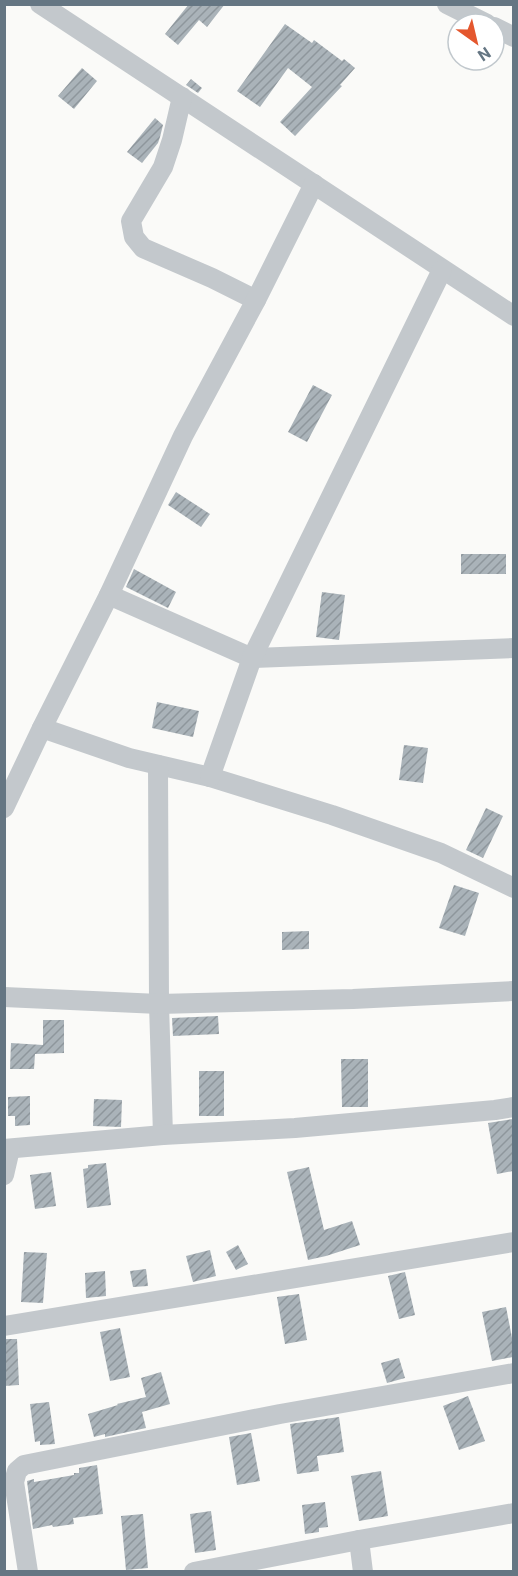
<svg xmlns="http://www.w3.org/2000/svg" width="518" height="1576" viewBox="0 0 518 1576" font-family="Roboto,sans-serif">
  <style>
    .building { fill: url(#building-hatch) }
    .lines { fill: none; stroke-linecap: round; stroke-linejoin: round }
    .minor { stroke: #c3c8cc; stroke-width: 20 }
  </style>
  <defs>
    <pattern id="building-hatch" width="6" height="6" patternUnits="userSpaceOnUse" patternTransform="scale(1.5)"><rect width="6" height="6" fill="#aab3b9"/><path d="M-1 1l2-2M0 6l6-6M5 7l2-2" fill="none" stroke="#8e969c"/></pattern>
  </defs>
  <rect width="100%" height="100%" fill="#fafaf8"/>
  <g class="building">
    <path d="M189 4H225L207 27 199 20 178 45 165 34Z"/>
    <path d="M285 24 312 43 314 40 342 61 344 59 355 68 340 85 342 86 295 136 280 122 312 87 288 68 260 107 237 91Z"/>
    <path d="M82 68 97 81 74 109 58 96Z"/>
    <path d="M191 79 202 88 198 93 186 85Z"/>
    <path d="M155 118 163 125 160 137 158 143 142 163 127 152Z"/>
    <path d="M313 385 332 395 307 442 288 432Z"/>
    <path d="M176 492 210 514 201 527 168 505Z"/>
    <rect x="461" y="554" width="45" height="20"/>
    <path d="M134 569 176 592 168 608 126 587Z"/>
    <path d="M322 592 345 595 339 640 316 637Z"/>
    <path d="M157 702 199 711 193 737 152 728Z"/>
    <path d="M404 745 428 748 423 783 399 780Z"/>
    <path d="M486 808 503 816 483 858 466 850Z"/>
    <path d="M454 885 479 893 465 936 439 928Z"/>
    <path d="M309 931V949L282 950V932Z"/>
    <path d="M218 1016 219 1034 173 1036 172 1018Z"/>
    <path d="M43 1020H64V1053L35 1054 34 1069H10L11 1043 43 1045Z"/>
    <path d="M341 1059H368V1107H342Z"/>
    <rect x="199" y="1071" width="25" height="45"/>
    <path d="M30 1096V1125L15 1126V1116H8V1097Z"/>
    <path d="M94 1099 122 1100 121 1127 93 1126Z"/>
    <path d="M513 1119V1171L497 1174 488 1123Z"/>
    <path d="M106 1163 111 1205 87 1208 83 1169 88 1168V1165Z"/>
    <path d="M309 1167 324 1230 352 1221 360 1245 326 1256 308 1260 287 1172Z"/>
    <path d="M51 1172 56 1206 35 1209 30 1175Z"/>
    <path d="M238 1245 248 1264 236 1270 226 1252Z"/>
    <path d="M210 1250 216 1276 193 1282 186 1256Z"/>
    <path d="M24 1252 47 1253 43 1303 21 1302Z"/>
    <path d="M146 1269 148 1286 133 1287 130 1271Z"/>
    <path d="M105 1271 106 1296 86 1298 85 1273Z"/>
    <path d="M405 1272 415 1315 399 1319 388 1276Z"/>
    <path d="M299 1294 307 1340 285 1344 277 1297Z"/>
    <path d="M506 1307 513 1343V1357L492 1361 482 1312Z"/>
    <path d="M120 1328 130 1377 110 1381 100 1332Z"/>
    <path d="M4 1339H17L19 1385 4 1386Z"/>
    <path d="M399 1358 405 1378 387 1383 381 1363Z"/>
    <path d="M161 1372 170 1404 142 1412 146 1428 105 1437V1434L94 1437 88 1414 118 1405 117 1404 146 1397 141 1378Z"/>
    <path d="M468 1396 485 1441 459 1450 443 1406Z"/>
    <path d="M49 1402 55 1444 40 1445V1441L35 1442 30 1404Z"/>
    <path d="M339 1417 344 1452 317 1456 319 1471 297 1474 290 1424Z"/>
    <path d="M251 1433 260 1481 237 1485 229 1437Z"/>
    <path d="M97 1465 103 1514 73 1518 74 1524 53 1527 52 1525 33 1529 27 1481 34 1479V1482L74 1475V1473H79V1468Z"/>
    <path d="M381 1471 388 1516 359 1521 351 1476Z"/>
    <path d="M325 1502 328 1527 319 1528V1532L305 1534 302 1505Z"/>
    <path d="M211 1511 216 1550 195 1553 190 1514Z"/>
    <path d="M143 1514 148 1568 126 1570 121 1516Z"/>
  </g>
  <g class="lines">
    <g class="minor">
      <path d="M40 4 514 316"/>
      <path d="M447 4 487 24"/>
      <path d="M494 27 514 37"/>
      <path d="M182 97 172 140 163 167 131 221 134 237 143 248 212 278 256 300"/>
      <path d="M109 595 252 658 514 648"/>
      <path d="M42 728 129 758 210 777 332 815 441 853 514 888"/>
      <path d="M158 765 159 1004 163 1135"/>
      <path d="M210 777 252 658 442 270"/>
      <path d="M4 808 42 728 109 595 183 436 256 300 314 184"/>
      <path d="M4 997 159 1004 353 999 514 991"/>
      <path d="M4 1149 163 1135 295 1128 495 1110 514 1107"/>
      <path d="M4 1175 10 1149"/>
      <path d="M4 1326 514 1242"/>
      <path d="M359 1540 363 1572"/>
      <path d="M28 1572 14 1482 17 1471 24 1465 280 1414 514 1373"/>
      <path d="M194 1572 359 1540 514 1513"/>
    </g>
  </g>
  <rect width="518" height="1576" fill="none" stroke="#657683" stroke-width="12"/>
  <g transform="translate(476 42) rotate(146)"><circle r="28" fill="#ffffff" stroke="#c1c8cd" stroke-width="1.5"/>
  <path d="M0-4.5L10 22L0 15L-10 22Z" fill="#e4572e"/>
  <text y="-9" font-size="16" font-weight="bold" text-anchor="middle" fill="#657683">N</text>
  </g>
</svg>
